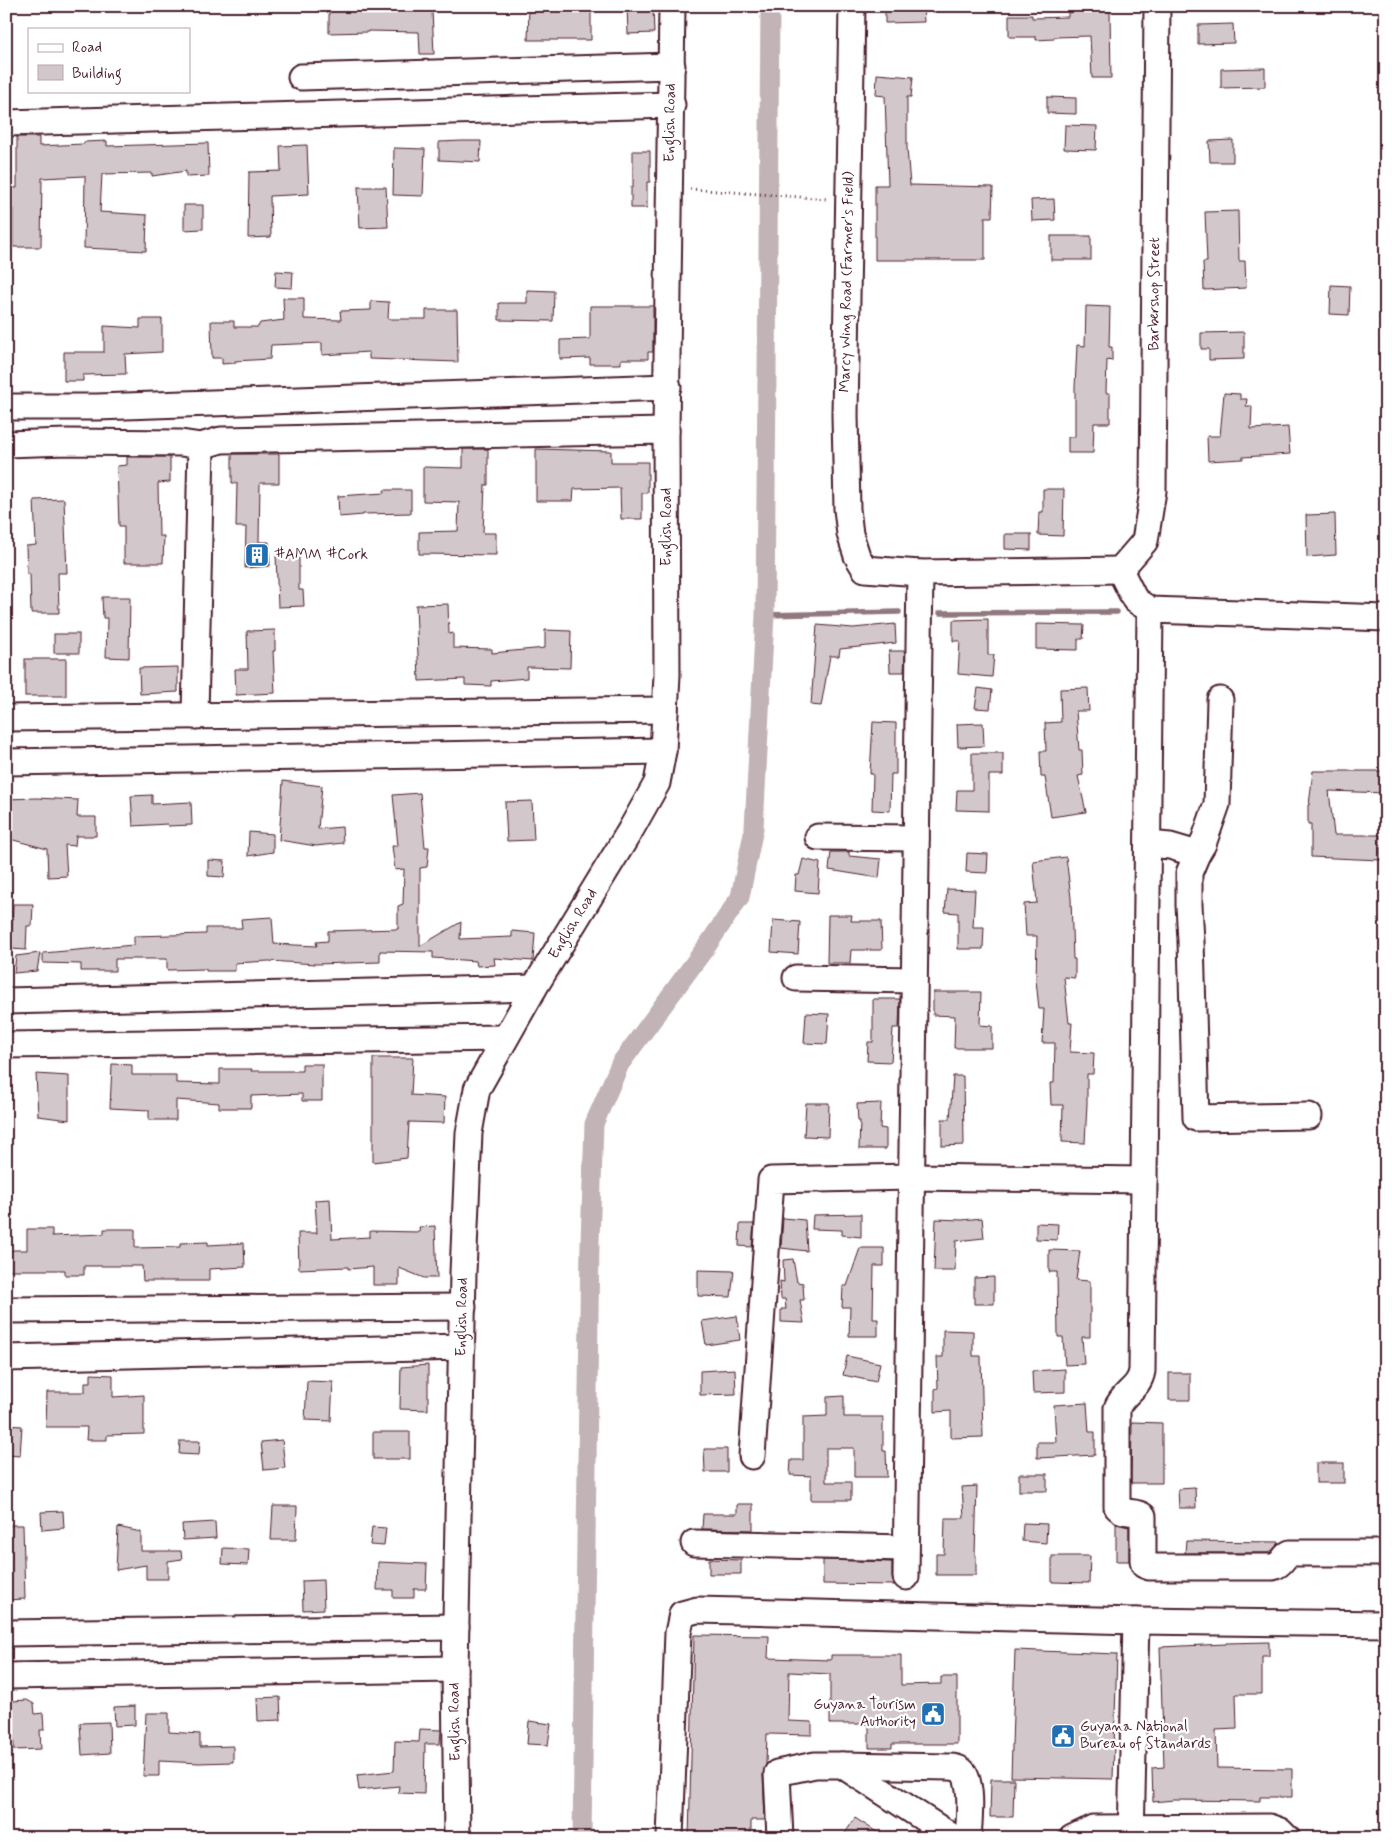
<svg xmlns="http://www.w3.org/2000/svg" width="1392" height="1844" viewBox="0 0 1392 1844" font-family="Mynerve,sans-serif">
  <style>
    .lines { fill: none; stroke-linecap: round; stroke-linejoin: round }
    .stream { stroke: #91787e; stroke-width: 5.5 }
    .canal { stroke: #c1b3b6; stroke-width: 19 }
    .building { fill: #d2c7cb; stroke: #4a1f2b }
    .minor-casing { stroke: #4a1f2b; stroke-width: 29 }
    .path { stroke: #4a1f2b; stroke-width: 3; stroke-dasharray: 1 4; stroke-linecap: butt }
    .minor { stroke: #fff; stroke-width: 25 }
    .labels { text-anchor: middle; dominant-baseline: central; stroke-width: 4.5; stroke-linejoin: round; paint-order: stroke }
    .street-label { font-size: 15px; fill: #4a1f2b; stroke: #fff }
    .poi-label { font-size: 15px; fill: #4a1f2b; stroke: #fff; text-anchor: start }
  </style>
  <rect width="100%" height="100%" fill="#fff"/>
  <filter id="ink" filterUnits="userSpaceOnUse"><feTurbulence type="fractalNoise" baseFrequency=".02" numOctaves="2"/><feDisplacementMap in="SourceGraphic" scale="10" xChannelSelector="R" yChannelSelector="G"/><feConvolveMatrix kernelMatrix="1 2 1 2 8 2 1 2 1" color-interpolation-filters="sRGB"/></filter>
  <g filter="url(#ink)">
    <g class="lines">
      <g class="stream">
        <path d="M940 613 1117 612"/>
        <path d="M765 615 899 612"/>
      </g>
      <path class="canal" d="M582 1838 590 1242 594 1124 620 1064 709 943 740 897 754 828 765 615 770 6"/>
    </g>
    <g class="building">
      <path d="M329 6 432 10 434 54H420L419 32 368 31V32L329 33Z"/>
      <path d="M529 6H591V40H528Z"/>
      <path d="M627 6H653L654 33 628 34Z"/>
      <path d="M885 6H923L924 22 885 23Z"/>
      <path d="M1110 11 1111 78H1092L1090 36 1054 37V39L1036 40V37H1009V15H1032V18L1068 17V12Z"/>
      <path d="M1233 24 1234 43 1198 44V25Z"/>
      <path d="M1265 68V87L1221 88V69Z"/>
      <path d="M877 74 913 77 911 97H907V148L910 185 993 187 992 217H985V260H875V185H888L885 96 876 95Z"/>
      <path d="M1047 97 1076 98V114L1047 113Z"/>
      <path d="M1065 125 1097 126 1096 150 1064 149Z"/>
      <path d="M17 137H39V146L84 144V142L107 141V146L208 143 209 176 186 177V171L152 176V173L102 174 100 212 147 215 146 251 84 248 85 176 42 178 41 247H13V209H6V187L17 188Z"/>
      <path d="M1233 140V162H1210L1209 141Z"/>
      <path d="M462 141H481L480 162 439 160V142Z"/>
      <path d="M307 145 309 194 270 196 271 237 248 238 249 172 281 171 280 146Z"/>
      <path d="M394 148 425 149 423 196 393 195Z"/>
      <path d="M633 151H650V182H647V208H631V187H633Z"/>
      <path d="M358 187H386L388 227 360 228Z"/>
      <path d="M1054 199 1055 220 1032 221 1031 200Z"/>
      <path d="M184 205H203V229L184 230Z"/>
      <path d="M1238 211 1239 261H1245L1246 288 1204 290 1203 262H1207L1205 212Z"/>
      <rect x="1051" y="236" width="40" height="24"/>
      <path d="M276 271 293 272 292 288 275 287Z"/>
      <path d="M1331 285 1350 286 1349 315 1330 314Z"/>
      <path d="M527 290 554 291 553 321 499 320V303H527Z"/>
      <path d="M283 298H304V319L341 320 340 311 371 310V301L389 302 388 318 391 319H426V310H457L458 362 369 359V352L322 355V343L271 345 270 359 235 361V363L222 364V358H212L211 321H234V327H258L260 323 284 320Z"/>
      <path d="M590 306H653V352H648V359H621V364H590V358L560 359V340L590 339Z"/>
      <path d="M1086 306 1110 307 1109 347H1112V361L1107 360 1106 393H1110V423H1094L1093 453H1068V437H1075V388L1077 345 1085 346Z"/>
      <path d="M140 319H162V352L125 354 126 374 83 375V381H64V352H104V326L140 328Z"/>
      <path d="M1244 332V359L1209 360V349H1201V333Z"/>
      <path d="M1224 393 1240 394V399H1247L1246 406H1252L1251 429 1288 427 1290 454 1243 457V459L1208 461 1207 436H1220Z"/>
      <path d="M463 449H488V485H485L483 533H496V555L419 554V532L458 531 459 502 423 501V467L463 468Z"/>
      <path d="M536 449 611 451V462H648V493H642V519H621L620 488 574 489 573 501H536Z"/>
      <path d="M232 454H279V483H260L259 542H269L270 566 245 568 246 527H236L237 483H232Z"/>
      <path d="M127 457H170V482L158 483 159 536H164L163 563H124V526H119L117 466 127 465Z"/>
      <path d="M1043 489H1064L1063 536 1038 535 1039 512H1043Z"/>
      <path d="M384 490H411V513L363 514V515L339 517 338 496 384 493Z"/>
      <path d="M64 499 67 573H58L59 613H31L30 574H27L26 546 36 545 34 500Z"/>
      <path d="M1335 514 1336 555 1307 557 1306 515Z"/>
      <path d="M1005 534H1031V550L1005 549Z"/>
      <path d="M276 555H299V590H303L304 606 278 607Z"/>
      <path d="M102 597H130L129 658 106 657 107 618H103Z"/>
      <path d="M448 604 449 634 453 633V648L492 649V653L545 648V630L571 631 570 668 527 667V678L491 681V686L465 685V679L419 681 416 605Z"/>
      <path d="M988 619V655H994L992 677 958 674 960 641H953V620Z"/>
      <path d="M895 624 896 643 840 649 839 656H830L821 706 811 705 817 625 853 628Z"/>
      <path d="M1036 624 1084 625 1083 639H1078V650L1036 649Z"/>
      <path d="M275 630V651H273L275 693 236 695 235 669H248L247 631Z"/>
      <rect x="54" y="634" width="25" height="19"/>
      <path d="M889 651H905L904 672H890Z"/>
      <rect x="25" y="659" width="41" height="37"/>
      <path d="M178 667V692L140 694 139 668Z"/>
      <path d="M978 688 992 690 990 709 975 708Z"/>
      <path d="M1088 688 1089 711H1076L1079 750H1082L1083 775 1078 776 1086 812 1051 817 1045 777H1041L1040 751H1046L1045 723 1061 722 1060 689Z"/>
      <path d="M873 722 896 723V774H891L890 811 872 810 873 774H870Z"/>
      <path d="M983 723 984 746 958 747 957 724Z"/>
      <path d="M972 753H1003V775H989V811L956 810 957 790H972Z"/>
      <path d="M1313 771H1382L1385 793 1329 791 1334 835H1380V860L1311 857V824H1308V805H1309Z"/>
      <path d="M283 781 322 786 318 829 342 827 343 843 316 846 279 840Z"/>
      <path d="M420 793 425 847H429L427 867 420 868V946L461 922 460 939 512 937V931L535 933 533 961 494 958 495 965 477 966 476 961 433 958V952L380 951V962L316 964 269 961 235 963V971H206V969L167 970V959H115V971H81V964L43 963V953L134 945V936L206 934V928H242L241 919 272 917 274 944 317 946 316 942 328 941V931L398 929V906L403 904 404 869 395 870 392 846H398L393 795Z"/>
      <path d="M152 795V804L191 802 192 825 168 826 167 824 133 826 131 796Z"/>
      <path d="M36 798 78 800 77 817H96V836H76L75 846 65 845 67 876 48 877 47 849 6 838V799Z"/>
      <path d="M532 801 534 840 507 841 505 802Z"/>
      <path d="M249 832 273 834V852L248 856Z"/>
      <path d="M831 852H849V856L881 859 879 878 829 870Z"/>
      <path d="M967 853 988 854 987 873 966 872Z"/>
      <path d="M1066 857 1071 898 1073 959H1075V978L1064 977 1069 1023H1072L1070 1052 1094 1053 1093 1074H1087V1104L1085 1143 1062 1142 1063 1105H1051L1050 1083H1054L1055 1043H1042L1044 1009H1039L1036 980 1037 936H1026L1024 904 1037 903 1033 861Z"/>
      <path d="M803 859 820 863 818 893 795 891 796 875H799Z"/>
      <path d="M208 860 225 861 224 877 208 876Z"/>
      <path d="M947 889 975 890 973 927H984L983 949H958V913L945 912Z"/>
      <path d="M13 904H33L32 926H27L26 950 11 949Z"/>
      <path d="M828 915H852L851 921H881L882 950H851L850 963H827Z"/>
      <path d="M773 920 800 922 798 954 771 952Z"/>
      <path d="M40 953 37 971 14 973 16 956Z"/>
      <path d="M933 992H981L980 1025 992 1026V1048H954L955 1016 933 1015Z"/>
      <path d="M873 999H900L899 1028H893L891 1062 867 1061 868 1042H873Z"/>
      <path d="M806 1013 829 1014 827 1044 804 1043Z"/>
      <path d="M373 1058H413L411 1095 445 1097 444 1123 409 1122 407 1158 373 1162Z"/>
      <path d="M112 1064 132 1065V1075H176V1083L220 1084V1069H252L251 1071H302V1064H322V1101H302V1094L251 1096V1108H219V1103L176 1100V1120H149V1110L110 1108Z"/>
      <path d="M36 1074 69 1076V1120L38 1116Z"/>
      <path d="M953 1076H963L964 1145 942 1146V1119H950Z"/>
      <path d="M806 1103H829L828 1137 804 1136Z"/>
      <path d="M881 1103 880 1128 886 1129V1149H859L860 1121H858L857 1104Z"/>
      <path d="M330 1199 332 1239 370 1237V1231L420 1232 419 1227 435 1226 437 1278H424L399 1268V1285H373V1267L348 1269V1267L299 1269 298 1233H317L315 1200Z"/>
      <path d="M861 1214V1237L842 1235V1230L812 1229 813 1215Z"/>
      <path d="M783 1218 805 1220 807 1251 781 1248Z"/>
      <path d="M982 1218 984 1238 956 1241 955 1271H934L936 1219 962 1220Z"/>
      <path d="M1036 1223 1058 1224 1057 1240 1036 1239Z"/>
      <path d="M740 1224H754L752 1247 739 1246Z"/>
      <path d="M27 1229H52V1236L104 1234V1229H135V1248L180 1247V1243L208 1242V1245L244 1243 245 1267 209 1269V1281H143L142 1266H84V1275H65V1270H6V1250H27Z"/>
      <path d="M860 1248H884V1266H874L873 1319H878V1336H849L850 1307H842L843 1286H847Z"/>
      <path d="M1049 1250 1080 1251 1076 1280 1090 1281V1337H1082L1084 1364 1065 1365 1063 1337H1058L1057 1272H1049Z"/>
      <path d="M793 1259 797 1282 803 1283 804 1300H800L804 1323 781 1322V1309H786L785 1299H781L780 1281 784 1282 783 1260Z"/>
      <path d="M698 1270 734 1271 731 1297 698 1296Z"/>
      <path d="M994 1277V1304H974V1278Z"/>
      <path d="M737 1316 740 1340 706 1345 702 1321Z"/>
      <path d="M943 1330 973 1331V1356H981L983 1437 951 1438V1411L935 1412V1389L938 1388 937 1357H943Z"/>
      <path d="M847 1356 880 1363 876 1382 843 1375Z"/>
      <path d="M428 1365V1410L400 1409 401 1367Z"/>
      <path d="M735 1369 736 1394 700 1395V1371Z"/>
      <path d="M1065 1369V1392L1033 1393 1032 1371Z"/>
      <rect x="1169" y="1373" width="21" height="27"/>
      <path d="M91 1374 113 1375V1397L144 1395V1434L107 1435V1440H86L87 1427H46L47 1392H85V1382H91Z"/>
      <path d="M307 1381 333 1382 331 1421 305 1420Z"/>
      <path d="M844 1396V1417H883V1451H886L887 1477H854V1448H826V1482H851V1500H811V1476L790 1475 791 1460H803V1417L827 1416V1397Z"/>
      <path d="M1087 1403 1089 1432H1095V1455L1037 1458V1442H1056L1054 1405Z"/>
      <path d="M1132 1422 1162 1423V1483H1131Z"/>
      <path d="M6 1425 22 1426 20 1456 6 1455Z"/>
      <rect x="373" y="1432" width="37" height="27"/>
      <path d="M282 1440 285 1468 264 1470 261 1442Z"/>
      <path d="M180 1441H200L199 1455 179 1454Z"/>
      <path d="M704 1449H727V1472H705Z"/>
      <rect x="1316" y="1463" width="28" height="20"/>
      <rect x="1019" y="1474" width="28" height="17"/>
      <path d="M977 1486 975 1555H976V1575H936V1554H944L945 1518H964L962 1487Z"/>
      <path d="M1195 1488 1196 1508H1179L1178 1489Z"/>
      <path d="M737 1504H753V1530L702 1529 703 1514H737Z"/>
      <path d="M273 1506H297L296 1540H271Z"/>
      <path d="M63 1511 64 1528 42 1530 41 1512Z"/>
      <path d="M215 1522 216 1538 183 1540 182 1524Z"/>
      <path d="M1023 1523 1047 1524 1046 1543 1022 1541Z"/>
      <path d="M1116 1524 1129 1527V1561H1116Z"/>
      <path d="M9 1525H23L25 1599 6 1600V1538Z"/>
      <path d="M118 1527 141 1532V1551H181L182 1559 168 1561V1579H146V1565L116 1570Z"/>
      <path d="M372 1527 386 1528 384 1546 370 1545Z"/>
      <path d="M1186 1541 1279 1542V1543L1270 1553H1185Z"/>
      <path d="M223 1548 249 1549 248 1565 222 1564Z"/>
      <path d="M1052 1556H1090L1089 1583 1052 1582Z"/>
      <path d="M709 1559 741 1560V1574H709Z"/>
      <path d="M823 1560 892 1562V1577L894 1585 823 1584Z"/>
      <path d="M378 1562 427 1564 426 1589H414V1598H393V1590H377Z"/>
      <path d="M323 1580 324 1609 303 1610 302 1581Z"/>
      <path d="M694 1635 769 1636 768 1658 831 1660V1655H901V1685L941 1684V1677H957V1744H892V1748H869V1724H830V1674L789 1672 788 1721 812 1722V1735L767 1734 766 1764 763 1774 765 1820H751V1838H689Z"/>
      <path d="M1269 1642V1656H1262V1694H1236L1237 1729 1216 1730 1217 1768 1292 1769V1797H1260V1801L1174 1800 1153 1802 1152 1768 1164 1767 1160 1647 1226 1644V1643Z"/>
      <path d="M1015 1650 1117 1654 1113 1779 1011 1777Z"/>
      <path d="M280 1697 281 1720 258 1721 257 1698Z"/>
      <path d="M27 1700 34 1704 35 1714 43 1713 44 1730H40L41 1749 14 1750 12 1701Z"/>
      <path d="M135 1706V1725L115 1726 114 1707Z"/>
      <path d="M146 1713H169V1732L200 1734V1747L233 1746V1762L199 1763 159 1761V1776H143Z"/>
      <path d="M529 1721 551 1724 548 1745 527 1744Z"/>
      <path d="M109 1722 110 1753 82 1755 80 1723Z"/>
      <path d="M420 1729 441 1730 440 1744H425L424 1794 398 1793 399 1786 359 1790 357 1775 394 1771 395 1741 419 1742Z"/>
      <path d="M991 1779H1014L1013 1817H990Z"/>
      <path d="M855 1818 886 1838H842Z"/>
    </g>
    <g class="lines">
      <defs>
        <g id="minor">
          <path d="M852 6 845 415 847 509 850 534 857 556 865 569 920 573 1120 570"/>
          <path d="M301 77 672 66"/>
          <path d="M6 123 672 105"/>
          <path d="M6 407H97L668 387"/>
          <path d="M6 444 67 442 181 443 201 446 221 440 666 431"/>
          <path id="s1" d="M1120 570 1145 541 1153 491 1157 6"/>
          <path d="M1120 570 1135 600 1150 610 1386 618"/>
          <path d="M1150 610 1142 1371C1139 1389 1123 1392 1117 1408V1507C1124 1515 1135 1510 1143 1516V1560L1144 1565 1149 1567H1273C1284 1564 1282 1557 1290 1553H1386"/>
          <path d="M1220 700 1217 804 1203 844 1197 854 1189 873V905L1191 941 1196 1118 1309 1116"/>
          <path d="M195 716 201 446"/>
          <path d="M6 718 665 710"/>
          <path d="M6 762 663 751"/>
          <path d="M818 837 916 838"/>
          <path d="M1148 844 1170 846 1197 854"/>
          <path d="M796 978 914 980"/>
          <path d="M6 1001 534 988"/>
          <path d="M6 1045 505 1038"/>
          <path d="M6 1310 463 1307"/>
          <path d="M6 1358 462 1347"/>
          <path d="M752 1456 771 1180 911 1177 1144 1180"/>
          <path d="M694 1543 906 1548"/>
          <path d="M906 1577 920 573"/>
          <path d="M6 1633 456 1627"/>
          <path d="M6 1676 455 1669"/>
          <path d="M842 1765 949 1767C953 1767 958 1768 961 1770 974 1779 969 1823 968 1838"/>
          <path id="s2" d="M457 1838 455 1669 463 1273 469 1133 477 1089 534 988 630 831 657 783 663 751 667 675 666 431 672 6"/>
          <path d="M670 1838 678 1633 682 1614 697 1610 1136 1621 1386 1624"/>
          <path d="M780 1838 777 1773 815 1765H842L954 1838"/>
          <path d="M1072 1838 1093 1828 1269 1827 1280 1831 1287 1838"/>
          <path d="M1131 1838 1136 1621"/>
        </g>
      </defs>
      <use href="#minor" class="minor-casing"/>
      <path class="path" d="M690 189 828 199"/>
      <use href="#minor" class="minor"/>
    </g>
  </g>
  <defs>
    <symbol id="building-square" viewBox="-11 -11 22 22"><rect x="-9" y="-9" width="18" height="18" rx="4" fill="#1f6fb2" stroke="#fff"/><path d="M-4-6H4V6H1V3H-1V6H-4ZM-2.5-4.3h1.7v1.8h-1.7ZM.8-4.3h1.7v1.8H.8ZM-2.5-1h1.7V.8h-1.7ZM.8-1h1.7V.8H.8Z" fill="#fff"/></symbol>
    <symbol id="civic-square" viewBox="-11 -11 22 22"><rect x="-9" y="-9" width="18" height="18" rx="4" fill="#1f6fb2" stroke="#fff"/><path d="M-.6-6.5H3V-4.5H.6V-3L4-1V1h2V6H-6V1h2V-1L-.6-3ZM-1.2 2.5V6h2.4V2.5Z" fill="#fff"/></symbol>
  </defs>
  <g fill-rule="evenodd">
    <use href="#building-square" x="243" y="541" width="28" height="28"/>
    <use href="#civic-square" x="919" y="1700" width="28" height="28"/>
    <use href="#civic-square" x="1049" y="1722" width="28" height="28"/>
  </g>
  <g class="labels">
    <g class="street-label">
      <text stroke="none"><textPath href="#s2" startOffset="1766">English Road</textPath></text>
      <text transform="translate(847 282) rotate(-89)">Marcy Wing Road (Farmer's Field)</text>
      <text stroke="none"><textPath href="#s1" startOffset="286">Barbershop Street</textPath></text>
      <text transform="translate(667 527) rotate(-90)">English Road</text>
      <text stroke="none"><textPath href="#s2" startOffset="941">English Road</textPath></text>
      <text stroke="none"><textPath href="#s2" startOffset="521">English Road</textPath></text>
      <text transform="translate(455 1722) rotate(-91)">English Road</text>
    </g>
    <g class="poi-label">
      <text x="274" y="555">#AMM #Cork</text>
      <text x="916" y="1705" text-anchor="end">Guyana Tourism<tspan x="916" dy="17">Authority</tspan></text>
      <text x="1080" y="1727">Guyana National<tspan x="1080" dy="17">Bureau of Standards</tspan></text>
    </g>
  </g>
  <rect width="1392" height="1844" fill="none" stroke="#fff" stroke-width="25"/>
  <rect x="12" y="12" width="1367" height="1819" fill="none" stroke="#4a1f2b" stroke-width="2" filter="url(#ink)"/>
  <rect x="28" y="28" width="162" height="65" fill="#ffffff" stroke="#b7a5aa"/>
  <rect x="38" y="44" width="25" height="8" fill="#ffffff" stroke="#b7a5aa"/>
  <text x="72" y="52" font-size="15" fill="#4a1f2b">Road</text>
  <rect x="38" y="65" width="25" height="15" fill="#d2c7cb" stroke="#b7a5aa"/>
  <text x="72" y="78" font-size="15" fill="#4a1f2b">Building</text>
</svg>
